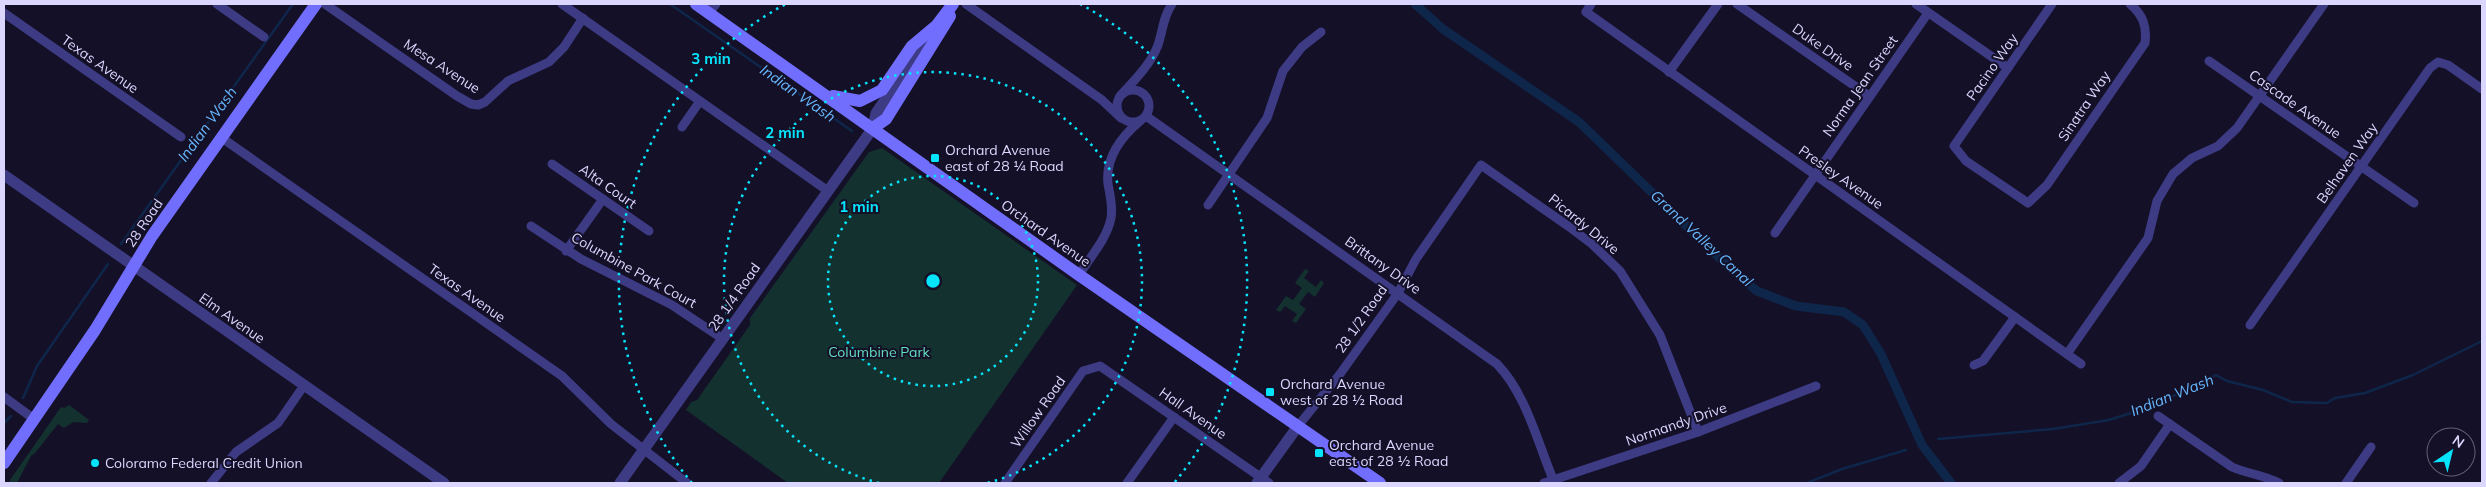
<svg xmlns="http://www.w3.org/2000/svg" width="2486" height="487" viewBox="0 0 2486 487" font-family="Mulish,sans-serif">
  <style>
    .green { fill: #13312f }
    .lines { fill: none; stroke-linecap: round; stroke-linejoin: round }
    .stream { stroke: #0f264b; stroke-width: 2.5 }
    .canal { stroke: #0f264b; stroke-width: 9 }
    .minor { stroke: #3e3b85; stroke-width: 9 }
    .tertiary { stroke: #3e3b85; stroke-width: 11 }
    .secondary { stroke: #726efd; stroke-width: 12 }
    .ring { fill: none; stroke: #05e4fb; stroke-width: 2.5; stroke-dasharray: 2.5 5 }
    .poi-dot { fill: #05e4fb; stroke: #141027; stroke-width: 2 }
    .labels { text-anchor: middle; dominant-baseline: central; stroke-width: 4; stroke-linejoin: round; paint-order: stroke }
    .street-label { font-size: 14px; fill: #dbd6fe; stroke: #141027 }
    .poi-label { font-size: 14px; fill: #dbd6fe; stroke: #141027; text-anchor: start }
    .park-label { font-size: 14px; fill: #62debf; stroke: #141027 }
    .water-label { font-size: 15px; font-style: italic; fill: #66b7fd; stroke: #141027 }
    .centre { fill: #05e4fb; stroke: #141027; stroke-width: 2.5 }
    .ring-label { font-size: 15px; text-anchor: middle; font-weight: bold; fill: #05e4fb; stroke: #141027; stroke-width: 4; stroke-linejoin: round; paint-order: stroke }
  </style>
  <rect width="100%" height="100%" fill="#141027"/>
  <g class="green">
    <path d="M882 148 1077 285 939 483H788L686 410 691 402 697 400 750 325V318L869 152Z"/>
    <path d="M1305 269 1309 271 1304 278 1316 287 1321 280 1324 283 1315 297 1308 292 1299 304 1306 309 1296 323 1292 321 1297 314 1285 306 1280 312 1276 310 1286 296 1293 300 1302 288 1295 283Z"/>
    <path d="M69 405 89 420 87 423 73 422 64 428 58 424 35 453 31 456 17 483H10V480L61 407 64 408Z"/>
  </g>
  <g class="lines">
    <g class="stream">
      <path d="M670 4 852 131"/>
      <path d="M121 244 293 4"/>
      <path d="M23 398 37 366 108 264"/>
      <path d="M4 423 11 416"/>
      <path d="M1938 439 2053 429 2109 420 2153 406 2216 375 2227 381 2263 390 2292 402 2327 403 2335 398 2365 393 2413 375 2482 341"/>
      <path d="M1807 483 1842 469 1906 450"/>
    </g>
    <path class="canal" d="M1415 4 1443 29 1579 122 1731 269 1757 291 1796 306 1844 312 1863 325 1881 354 1922 445 1951 483"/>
    <g class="minor">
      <path d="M217 4 264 37"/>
      <path d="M325 4 457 96 471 104 478 105 485 102 508 81 549 62 564 47 583 18"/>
      <path d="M562 4 828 191"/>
      <path d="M966 4 1102 100 1121 118"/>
      <path d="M1591 4 1586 12 2081 364"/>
      <path d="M1737 4 1869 96"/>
      <path d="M1916 4 2008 68"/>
      <path d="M2052 4 1954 146 1966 161 2028 203 2047 185 2145 43C2147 26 2143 15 2130 4"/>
      <path d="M4 13 181 137"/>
      <path d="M709 13 716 4"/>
      <path d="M2209 61 2414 203"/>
      <path d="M1669 72 1718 4"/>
      <circle cx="1133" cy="106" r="16"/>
      <path d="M1120 96C1134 81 1151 64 1158 45 1163 30 1163 17 1172 4"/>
      <path d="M1146 116 1497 364C1526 394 1537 441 1553 479"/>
      <path d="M682 127 700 101"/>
      <path d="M222 138 562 376 611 424 687 483"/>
      <path d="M552 164 649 231"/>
      <path d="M1208 205 1267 118 1283 71 1302 47 1321 32"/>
      <path d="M531 226 581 259 672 305 723 339"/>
      <path d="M1775 233 1928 13"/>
      <path d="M566 251 603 199"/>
      <path d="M1079 275C1090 257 1107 239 1111 218 1113 206 1110 195 1108 184 1105 158 1121 137 1140 121"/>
      <path d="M2250 325 2430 68 2438 62 2448 65 2482 89"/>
      <path d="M2067 354 2148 238 2157 201 2173 174 2192 158 2218 146 2237 128 2324 4"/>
      <path d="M1974 365 1983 361 2015 317"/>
      <path d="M4 397 34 419"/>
      <path d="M2158 416 2232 467C2248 474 2264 475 2279 483"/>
      <path d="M1298 426 1340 374 1398 293 1416 259 1481 165 1568 226 1592 244 1620 271 1660 335 1698 432"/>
      <path d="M211 483 236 452 278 423 303 387"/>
      <path d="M1005 483 1083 371 1100 366 1269 483"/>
      <path d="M1127 483 1174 417"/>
      <path d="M1544 483 1698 432 1816 386"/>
      <path d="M2119 483 2141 466 2170 424"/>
      <path d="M2346 483 2371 447"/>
    </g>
    <g class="tertiary">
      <path d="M4 175 444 483"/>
      <path d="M620 483 873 128 876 113 931 33"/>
      <path d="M1257 483 1298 426"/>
    </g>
    <g class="secondary">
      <path d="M696 4 1079 275 1380 483"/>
      <path d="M833 96 860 101 882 90 912 46 937 25 953 4"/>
      <path d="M873 128 886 119 950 16"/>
      <path d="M4 463 95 330 152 236 316 4"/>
    </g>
  </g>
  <g class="ring">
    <circle cx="933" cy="281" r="105"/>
    <path d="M879 483A209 209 0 1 1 987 483"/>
    <path d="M692 483A314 314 0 0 1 786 4M1080 4A314 314 0 0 1 1174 483"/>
  </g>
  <g class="poi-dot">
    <rect x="930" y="153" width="10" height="10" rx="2.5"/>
    <rect x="1265" y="387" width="10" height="10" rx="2.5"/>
    <rect x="1314" y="448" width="10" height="10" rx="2.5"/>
    <circle cx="95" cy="463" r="5"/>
  </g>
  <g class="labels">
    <g class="street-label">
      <text transform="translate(1823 47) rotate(35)">Duke Drive</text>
      <text transform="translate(100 64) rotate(35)">Texas Avenue</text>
      <text transform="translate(442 66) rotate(33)">Mesa Avenue</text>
      <text transform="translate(1992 67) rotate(-55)">Pacino Way</text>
      <text transform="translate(1860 86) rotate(-55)">Norma Jean Street</text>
      <text transform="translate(2295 104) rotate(35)">Cascade Avenue</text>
      <text transform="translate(2084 106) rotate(-56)">Sinatra Way</text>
      <text transform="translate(2347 163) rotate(-55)">Belhaven Way</text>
      <text transform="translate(1841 177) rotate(35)">Presley Avenue</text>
      <text transform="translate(608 186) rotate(35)">Alta Court</text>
      <text transform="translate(144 223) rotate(-56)">28 Road</text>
      <text transform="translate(1584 224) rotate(39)">Picardy Drive</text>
      <text transform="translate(1046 233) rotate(35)">Orchard Avenue</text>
      <text transform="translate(1383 265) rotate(35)">Brittany Drive</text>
      <text transform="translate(634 270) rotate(29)">Columbine Park Court</text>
      <text transform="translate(467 293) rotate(35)">Texas Avenue</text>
      <text transform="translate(734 297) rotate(-55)">28 1/4 Road</text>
      <text transform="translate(232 318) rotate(35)">Elm Avenue</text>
      <text transform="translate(1361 319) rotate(-55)">28 1/2 Road</text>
      <text transform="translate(1038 412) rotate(-55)">Willow Road</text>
      <text transform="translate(1193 413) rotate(35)">Hall Avenue</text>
      <text transform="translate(1676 424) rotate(-19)">Normandy Drive</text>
    </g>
    <g class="poi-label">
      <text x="945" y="150">Orchard Avenue<tspan x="945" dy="16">east of 28 ¼ Road</tspan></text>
      <text x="1280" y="384">Orchard Avenue<tspan x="1280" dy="16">west of 28 ½ Road</tspan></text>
      <text x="1329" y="445">Orchard Avenue<tspan x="1329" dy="16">east of 28 ½ Road</tspan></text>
      <text x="105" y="463">Coloramo Federal Credit Union</text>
    </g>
    <g class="park-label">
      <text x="879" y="352">Columbine Park</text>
    </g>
    <g class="water-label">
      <text transform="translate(798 93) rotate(35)">Indian Wash</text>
      <text transform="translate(207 124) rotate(-54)">Indian Wash</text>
      <text transform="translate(1702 238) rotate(43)">Grand Valley Canal</text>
      <text transform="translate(2172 395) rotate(-22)">Indian Wash</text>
    </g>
  </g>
  <circle cx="933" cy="281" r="8" class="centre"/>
  <g class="ring-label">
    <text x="711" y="64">3 min</text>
    <text x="785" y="138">2 min</text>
    <text x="859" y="212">1 min</text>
  </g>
  <rect width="2486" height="487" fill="none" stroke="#dbd6fe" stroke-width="10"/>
  <g transform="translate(2451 452) rotate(35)"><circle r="24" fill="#141027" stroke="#645f7d"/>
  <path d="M0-4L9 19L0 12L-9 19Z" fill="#05e4fb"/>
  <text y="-8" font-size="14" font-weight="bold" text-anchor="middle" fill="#dbd6fe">N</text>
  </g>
</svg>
